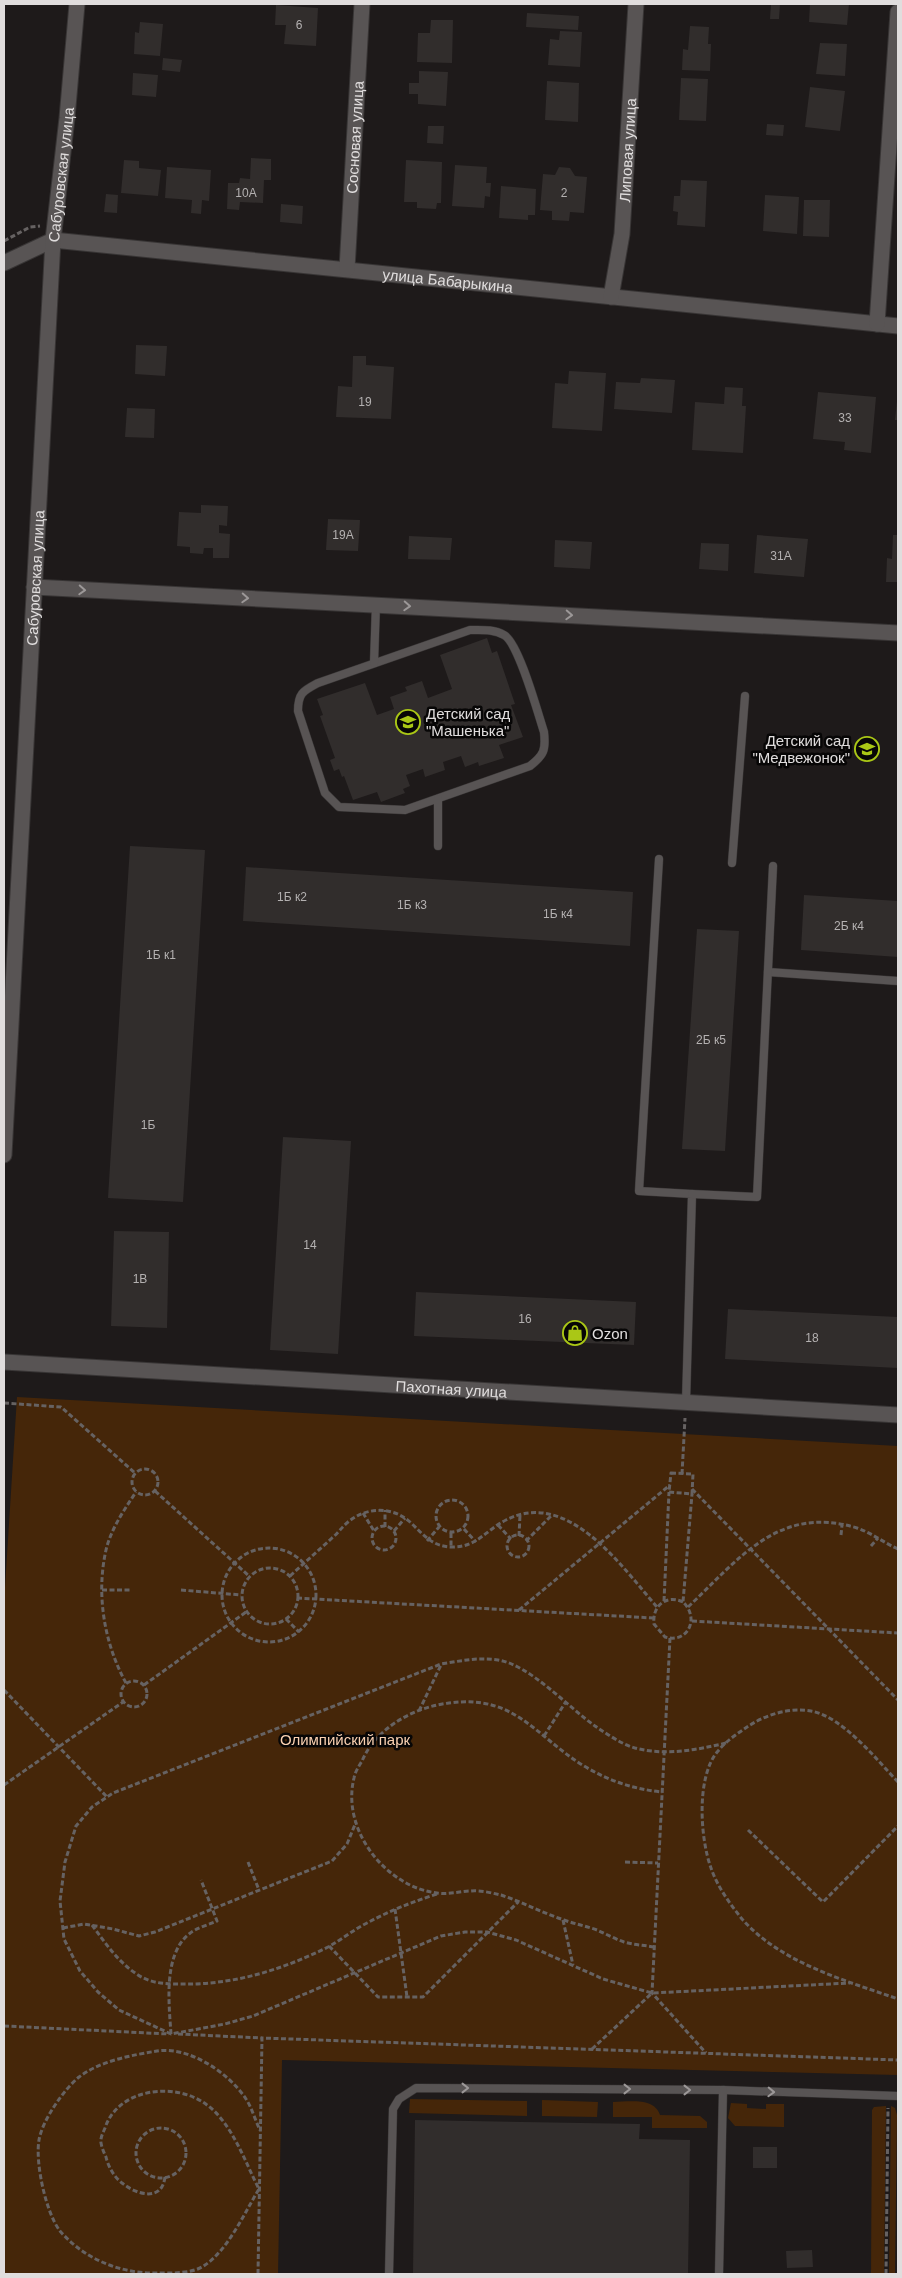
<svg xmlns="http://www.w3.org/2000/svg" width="902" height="2278" viewBox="0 0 902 2278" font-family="Arial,sans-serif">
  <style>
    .green { fill: #452609 }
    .building { fill: #312d2c }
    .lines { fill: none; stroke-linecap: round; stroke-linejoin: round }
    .lane-casing { stroke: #383535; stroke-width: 9 }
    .street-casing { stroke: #383535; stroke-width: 17 }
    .path { stroke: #666262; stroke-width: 3; stroke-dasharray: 5 2.5; stroke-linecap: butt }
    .lane { stroke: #585454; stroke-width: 8 }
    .street { stroke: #585454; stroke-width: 15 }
    .oneway { stroke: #9c9898 }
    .labels { text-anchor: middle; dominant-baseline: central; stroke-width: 5; stroke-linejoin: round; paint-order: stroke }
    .number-label { font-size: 12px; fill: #b4b1b1 }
    .street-label { font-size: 15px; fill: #e0dddd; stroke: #070606 }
    .poi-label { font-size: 15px; fill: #e0dddd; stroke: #070606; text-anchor: start }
    .park-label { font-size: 15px; fill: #fad1b1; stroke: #070606 }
  </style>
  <rect width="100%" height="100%" fill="#1e1a1a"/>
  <g class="green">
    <path d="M17 1397 898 1446V2075L282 2060 278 2274H4V1603Z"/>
    <path d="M410 2099 527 2101V2116L409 2113Z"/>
    <path d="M542 2100 598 2102 597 2117 542 2116Z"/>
    <path d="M613 2102C629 2102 654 2097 660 2115L700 2116 707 2122V2128H652V2117H613Z"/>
    <path d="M731 2103 747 2104V2108L766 2109V2104H784V2127L735 2126 728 2118Z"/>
    <path d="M886 2106 884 2274H871L872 2110 874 2107Z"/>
    <path d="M891 2106 895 2108 897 2115 895 2274H889Z"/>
  </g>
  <g class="building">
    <path d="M771 4H780L779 19H770Z"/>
    <path d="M810 4H849L847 25 809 22Z"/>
    <path d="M276 5 318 8 316 46 284 44 286 25H275Z"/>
    <path d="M527 13 579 16 578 30 526 27Z"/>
    <path d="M431 20H453L452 63 417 62 418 33H430Z"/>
    <path d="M140 22 163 24 160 56 134 54 135 32 139 33Z"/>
    <path d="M690 26 709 27 708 44H711L710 71 682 70 683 49 688 50Z"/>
    <path d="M560 31 582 32 580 67 548 65 550 39 559 40Z"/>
    <path d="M820 43 847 44 845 76 816 74Z"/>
    <path d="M163 58 182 60 180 72 162 70Z"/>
    <path d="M419 71 448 72 446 106 418 104V94H409V83H419Z"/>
    <path d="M133 73 158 75 156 97 132 95Z"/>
    <path d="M681 78 708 79 706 121 679 120Z"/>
    <path d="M547 81 579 83 578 122 545 120Z"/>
    <path d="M810 87 845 91 840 131 805 127Z"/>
    <path d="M767 124 784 125 783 136 766 135Z"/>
    <path d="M428 126H444L443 144 427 143Z"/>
    <path d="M251 158 271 159V180H264L263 203 240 202 239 210 227 209 228 183H239L240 178 250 179Z"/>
    <path d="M124 160 139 161V168L161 170 158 196 121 193Z"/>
    <path d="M406 160 442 162 441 203H437L436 209 417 208V202H404Z"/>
    <path d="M455 165 487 167 486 183H491L490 197 485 196 484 208 452 206Z"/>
    <path d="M167 167 211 170 209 201 202 200 201 214 191 213 192 200 165 198Z"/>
    <path d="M559 167 570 168 575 176 587 177 584 213 570 212 569 221 552 220V211L540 210 543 174 555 175Z"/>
    <path d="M681 180 707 181 705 227 677 225 678 212 673 211 674 196H680Z"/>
    <path d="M501 186 536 189 535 215H528V220L499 218Z"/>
    <path d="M106 194 118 195 117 213 104 212Z"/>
    <path d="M765 195 799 197 797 234 763 231Z"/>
    <path d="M804 200H830L829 237 803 236Z"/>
    <path d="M281 204 303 206 302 224 280 222Z"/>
    <path d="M136 345 167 346 165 376 135 374Z"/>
    <path d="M353 356H366V365L394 367 391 419 336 417 338 386 352 387Z"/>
    <path d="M569 371 606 373 602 431 552 428 555 383 568 384Z"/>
    <path d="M641 378 675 380 672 413 614 409 616 382 640 383Z"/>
    <path d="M725 387 743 388 742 406H746L743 453 692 450 695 402 724 404Z"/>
    <path d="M818 392 876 397 871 453 844 450 845 442 813 439Z"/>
    <path d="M897 401H898V420H895Z"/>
    <path d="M127 408 155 409 154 438 125 437Z"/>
    <path d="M201 505 228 506 227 526 219 525V533L230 534 229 558H213V548H204L203 554 190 553V547L177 546 179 512 201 513Z"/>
    <path d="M328 519 360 520 358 551 326 550Z"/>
    <path d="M757 535 808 539 804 577 754 573Z"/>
    <path d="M893 535H898V582H886L887 558 892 559Z"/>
    <path d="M409 536 452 538 450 560 408 559Z"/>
    <path d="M555 540 592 542 590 569 554 567Z"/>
    <path d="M701 543 729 544 728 571 699 569Z"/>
    <path d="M487 638 492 653 497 651 515 704 511 705 523 737 499 745 504 758 479 766 478 762 465 767 461 756 443 762 445 770 425 777 423 769 406 775 410 786 403 789 405 793 381 802 377 792 353 800 344 776 342 777 339 769 334 771 330 760 335 758 320 716 323 715 317 699 365 683 377 715 394 709 390 697 407 691 405 687 422 681 428 698 452 689 440 655Z"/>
    <path d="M130 846 205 850 183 1202 108 1198Z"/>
    <path d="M246 867 633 892 630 946 243 921Z"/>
    <path d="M804 895 898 901V957L801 950Z"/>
    <path d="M697 929 739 931 725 1151 682 1149Z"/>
    <path d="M283 1137 351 1141 338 1354 270 1350Z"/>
    <path d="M114 1231 169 1232 167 1328 111 1326Z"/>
    <path d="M416 1292 636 1302 634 1345 414 1336Z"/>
    <path d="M728 1309 898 1317V1368L725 1359Z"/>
    <path d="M415 2120 640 2124 639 2139 690 2140 688 2274H413Z"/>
    <rect x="753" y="2147" width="24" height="21"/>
    <path d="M812 2250 813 2267 787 2268 786 2251Z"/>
  </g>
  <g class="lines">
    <defs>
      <g id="lane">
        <path d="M470 630C482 630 494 629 504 635 519 643 538 714 544 732 546 750 544 755 530 766L405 810 339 807 325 793 298 711C298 693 303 691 318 683Z"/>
        <path d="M374 663 376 604"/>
        <path d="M438 846V799"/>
        <path d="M659 859 639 1191 692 1194 686 1402"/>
        <path d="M732 863 745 696"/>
        <path d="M768 972 898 981"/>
        <path d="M692 1194 757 1197 773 866"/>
        <path d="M389 2274 393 2109 399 2099 416 2088 723 2090 898 2096"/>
        <path d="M719 2274 723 2090"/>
      </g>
      <g id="street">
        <path id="s1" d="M4 263 53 240 898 326"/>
        <path id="s2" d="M347 269 362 4"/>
        <path id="s3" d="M611 297 622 234 636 4"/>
        <path d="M877 324 898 12"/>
        <path d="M34 587 898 633"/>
        <path id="s4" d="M4 1155 53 240 67 118 77 4"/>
        <path id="s5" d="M4 1362 898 1415"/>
      </g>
    </defs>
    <use href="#lane" class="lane-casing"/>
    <use href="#street" class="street-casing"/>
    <g class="path">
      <path d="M4 241 30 227 40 226"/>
      <path d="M4 1403 61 1407 135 1473"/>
      <circle cx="145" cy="1482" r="13"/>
      <path d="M671 1473 693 1474 692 1494 669 1492Z"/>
      <path d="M682 1474 685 1418"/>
      <path d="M692 1489 898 1700"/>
      <path d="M155 1491 249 1576"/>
      <circle cx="452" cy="1516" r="16"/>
      <path d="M363 1513 374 1531"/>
      <path d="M498 1525 511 1539"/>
      <circle cx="384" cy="1538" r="12"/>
      <path d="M385 1527V1510"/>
      <path d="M464 1529 476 1542"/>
      <path d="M394 1531 405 1518"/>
      <path d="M451 1533V1547"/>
      <path d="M841 1535 842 1525"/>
      <circle cx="518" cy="1546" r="11"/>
      <path d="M519 1536 520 1515"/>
      <path d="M427 1541 439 1527"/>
      <path d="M526 1541 551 1516"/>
      <path d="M871 1546 878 1538"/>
      <circle cx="269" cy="1595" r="47"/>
      <circle cx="270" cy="1596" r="28"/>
      <path d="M290 1576C304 1563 318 1551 332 1538 338 1533 342 1527 348 1522 366 1507 392 1506 410 1522 424 1535 432 1547 453 1547 477 1547 486 1530 506 1520 568 1488 622 1567 657 1607"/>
      <path d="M102 1590H131"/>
      <path d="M181 1590 241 1595"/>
      <path d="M297 1598 653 1618"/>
      <path d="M664 1601 669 1492"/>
      <path d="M683 1602C666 1594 652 1606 654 1624L665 1637C688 1644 700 1618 683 1602L692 1494"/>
      <path d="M688 1607C739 1559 779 1504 857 1528 872 1533 884 1543 898 1549"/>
      <path d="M519 1610 670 1485"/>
      <path d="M286 1619 299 1632"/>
      <path d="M692 1621 898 1633"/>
      <path d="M670 1638 652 1993 706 2053"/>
      <circle cx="134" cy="1694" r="13"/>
      <path d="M126 1683C104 1643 96 1594 106 1550 111 1529 124 1510 136 1492"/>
      <path d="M144 1685 246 1612"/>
      <path d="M4 1690 107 1797"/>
      <path d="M419 1711 441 1665"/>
      <path d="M544 1736 565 1703"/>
      <path d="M726 1743C696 1750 666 1756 635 1748 621 1744 607 1734 595 1726 568 1707 530 1665 498 1660 478 1657 460 1661 441 1664L113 1793 92 1807 76 1826 65 1862 60 1901 64 1939 80 1971 98 1992 119 2010 171 2034 225 2024 253 2016 441 1936 465 1932H487L516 1940 603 1979 652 1993 850 1983"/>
      <path d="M898 1782C876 1759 843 1717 811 1711 789 1707 765 1715 747 1727 737 1734 726 1741 718 1751 696 1776 700 1838 711 1868 717 1886 730 1904 742 1919 781 1963 844 1980 898 1999"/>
      <path d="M4 1785 123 1702"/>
      <path d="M748 1830 823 1902 898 1826"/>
      <path d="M248 1862 259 1890"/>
      <path d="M625 1862 658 1863"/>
      <path d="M395 1909 407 1997"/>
      <path d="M563 1920 573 1965"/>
      <path d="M92 1925C106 1944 118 1962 138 1975 152 1984 167 1984 182 1984 233 1985 282 1970 328 1947 341 1940 353 1930 367 1923 389 1911 412 1902 437 1894"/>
      <path d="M63 1928 84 1924 113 1929 139 1936 155 1932 332 1861 347 1844 356 1822"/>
      <path d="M329 1946 378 1997H423L518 1902"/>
      <path d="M654 1947C644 1945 634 1945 624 1942 615 1939 606 1934 597 1930 586 1926 575 1924 564 1920 543 1913 522 1902 501 1895 492 1893 480 1890 471 1891 460 1891 448 1895 437 1893 386 1887 341 1830 354 1778 355 1772 359 1766 362 1761 376 1728 414 1707 449 1703 515 1694 535 1736 584 1766 609 1781 633 1789 662 1792"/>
      <path d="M4 2026 169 2034"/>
      <path d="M171 2034C169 2004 163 1955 189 1934 196 1928 208 1925 217 1921L201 1880"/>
      <path d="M178 2034 262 2038"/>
      <path d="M592 2049 651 1994"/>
      <circle cx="161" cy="2153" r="25"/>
      <path d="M165 2177C162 2202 137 2195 122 2183 114 2177 108 2166 106 2157 104 2153 102 2148 101 2143 100 2138 103 2133 105 2128 118 2088 176 2081 207 2105 232 2123 245 2162 259 2189 245 2212 228 2250 205 2265 193 2274 172 2273 157 2273 121 2274 84 2259 60 2231 46 2213 35 2163 39 2140 42 2121 64 2089 79 2077 100 2061 132 2055 157 2051 189 2046 229 2073 246 2099 252 2108 255 2120 260 2130"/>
      <path d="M258 2274 262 2038 898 2060"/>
      <path d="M886 2274 888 2108"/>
    </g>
    <use href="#lane" class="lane"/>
    <use href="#street" class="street"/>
  </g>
  <defs><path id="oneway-chevron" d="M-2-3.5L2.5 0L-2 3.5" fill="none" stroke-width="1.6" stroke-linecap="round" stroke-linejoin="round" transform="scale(1.25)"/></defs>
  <g class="oneway">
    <use href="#oneway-chevron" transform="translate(82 590) rotate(3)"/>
    <use href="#oneway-chevron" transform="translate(245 598) rotate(3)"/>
    <use href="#oneway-chevron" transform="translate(407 606) rotate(3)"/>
    <use href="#oneway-chevron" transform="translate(569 615) rotate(3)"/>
    <use href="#oneway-chevron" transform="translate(465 2088)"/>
    <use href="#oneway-chevron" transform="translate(627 2089)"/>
    <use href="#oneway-chevron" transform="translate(687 2090)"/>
    <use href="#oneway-chevron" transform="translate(771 2092) rotate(2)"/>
  </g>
  <defs>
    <symbol id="school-ring" viewBox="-11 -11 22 22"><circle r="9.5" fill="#070606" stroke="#aac716" stroke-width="1.5"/><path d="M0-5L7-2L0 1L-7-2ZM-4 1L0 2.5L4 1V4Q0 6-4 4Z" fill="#aac716"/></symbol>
    <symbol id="shop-ring" viewBox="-11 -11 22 22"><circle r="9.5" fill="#070606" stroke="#aac716" stroke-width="1.5"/><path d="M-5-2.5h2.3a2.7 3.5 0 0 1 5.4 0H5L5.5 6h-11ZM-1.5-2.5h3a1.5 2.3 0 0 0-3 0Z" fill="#aac716"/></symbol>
  </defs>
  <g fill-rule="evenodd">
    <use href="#school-ring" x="394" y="708" width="28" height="28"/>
    <use href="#school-ring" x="853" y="735" width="28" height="28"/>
    <use href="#shop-ring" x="561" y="1319" width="28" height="28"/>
  </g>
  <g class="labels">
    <g class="number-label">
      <text x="299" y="25">6</text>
      <text x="246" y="193">10А</text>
      <text x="564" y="193">2</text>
      <text x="365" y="402">19</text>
      <text x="845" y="418">33</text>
      <text x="343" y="535">19А</text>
      <text x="781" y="556">31А</text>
      <text x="292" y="897">1Б к2</text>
      <text x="412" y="905">1Б к3</text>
      <text x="558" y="914">1Б к4</text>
      <text x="849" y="926">2Б к4</text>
      <text x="161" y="955">1Б к1</text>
      <text x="711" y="1040">2Б к5</text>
      <text x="148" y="1125">1Б</text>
      <text x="310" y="1245">14</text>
      <text x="140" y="1279">1В</text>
      <text x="525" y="1319">16</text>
      <text x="812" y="1338">18</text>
    </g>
    <g class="street-label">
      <text stroke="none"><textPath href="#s2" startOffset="132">Сосновая улица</textPath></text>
      <text stroke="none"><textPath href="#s3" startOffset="148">Липовая улица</textPath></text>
      <text stroke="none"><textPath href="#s4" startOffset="982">Сабуровская улица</textPath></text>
      <text stroke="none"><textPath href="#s1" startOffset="451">улица Бабарыкина</textPath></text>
      <text stroke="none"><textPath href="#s4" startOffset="578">Сабуровская улица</textPath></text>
      <text stroke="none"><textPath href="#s5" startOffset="448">Пахотная улица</textPath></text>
    </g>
    <g class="poi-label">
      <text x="426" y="713">Детский сад<tspan x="426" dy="17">"Машенька"</tspan></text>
      <text x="850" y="740" text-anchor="end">Детский сад<tspan x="850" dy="17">"Медвежонок"</tspan></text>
      <text x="592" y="1333">Ozon</text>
    </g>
    <g class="park-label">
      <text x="345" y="1739">Олимпийский парк</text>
    </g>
  </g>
  <rect width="902" height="2278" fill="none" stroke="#e0dddd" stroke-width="10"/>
</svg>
